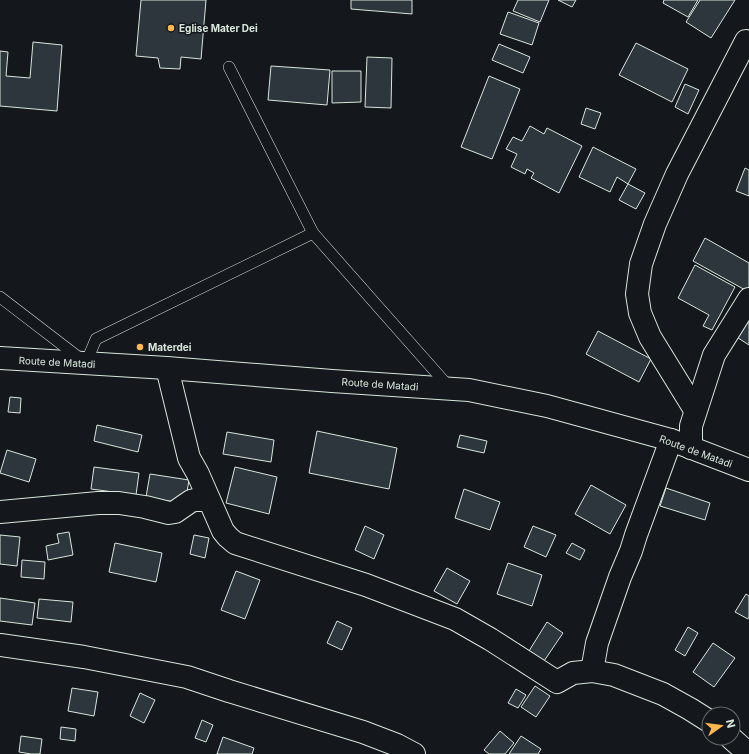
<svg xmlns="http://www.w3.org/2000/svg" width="749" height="754" viewBox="0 0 749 754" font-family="Inter,sans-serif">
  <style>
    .building { fill: #2c363c; stroke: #d8e6dc }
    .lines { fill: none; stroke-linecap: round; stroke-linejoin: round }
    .service-casing { stroke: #d8e6dc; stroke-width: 12 }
    .minor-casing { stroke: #d8e6dc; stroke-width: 24 }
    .trunk-casing { stroke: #d8e6dc; stroke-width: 24 }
    .service { stroke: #14181c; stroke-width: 11 }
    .minor { stroke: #14181c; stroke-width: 22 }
    .trunk { stroke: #14181c; stroke-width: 22 }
    .poi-dot { fill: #ffb74d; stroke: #14181c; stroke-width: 1.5 }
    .labels { text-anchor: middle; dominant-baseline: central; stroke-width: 3; stroke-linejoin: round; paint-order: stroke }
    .poi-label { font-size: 10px; font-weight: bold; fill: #d8e6dc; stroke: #14181c; text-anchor: start }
    .street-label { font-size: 10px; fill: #d8e6dc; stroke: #14181c }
  </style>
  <rect width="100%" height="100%" fill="#14181c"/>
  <g class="building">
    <path d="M141 0H206L201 59 181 57 180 69 160 68 158 58 136 56Z"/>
    <path d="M351 0H412V14L351 9Z"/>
    <path d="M518 0H549L540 22 513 11Z"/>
    <path d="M558 0H576L572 7Z"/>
    <path d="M664 0H698L688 17 663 3Z"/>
    <path d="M700 0H735L711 38 686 22Z"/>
    <path d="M508 12 539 23 532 45 500 34Z"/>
    <path d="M33 42 62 45 57 111 0 106V51L8 52 6 76 30 78Z"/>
    <path d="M636 43 688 69 672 102 619 75Z"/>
    <path d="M499 44 530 57 523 73 492 60Z"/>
    <path d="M367 57 392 58 391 108 365 107Z"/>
    <path d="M271 66 330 70 327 105 268 100Z"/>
    <path d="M332 71H361V102L332 103Z"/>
    <path d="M489 76 520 89 492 159 461 147Z"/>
    <path d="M685 84 699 90 688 114 675 107Z"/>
    <path d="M586 108 601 113 595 129 581 124Z"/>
    <path d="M530 126 544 134 547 128 582 146 559 193 531 178 534 173 527 169 525 174 511 167 517 154 506 149 513 137 522 141Z"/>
    <path d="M593 147 636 169 628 184 617 177 610 192 579 177Z"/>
    <path d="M745 168 749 170V196L736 191Z"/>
    <path d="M628 184 645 193 636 209 619 200Z"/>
    <path d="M705 238 749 263V288L747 291 693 261Z"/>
    <path d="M695 265 735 287 712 330 703 326 709 315 678 298Z"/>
    <path d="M749 307V345L732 334Z"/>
    <path d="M598 331 651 359 639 382 586 354Z"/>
    <path d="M10 397 21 398 20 413 8 412Z"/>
    <path d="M97 425 142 435 138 452 94 441Z"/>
    <path d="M317 431 397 448 389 489 309 473Z"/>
    <path d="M227 432 274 440 271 462 223 454Z"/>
    <path d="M460 435 487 441 484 453 457 447Z"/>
    <path d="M7 450 36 459 29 482 0 473Z"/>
    <path d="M94 467 139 473 136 495 91 489Z"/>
    <path d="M235 467 277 477 269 514 226 503Z"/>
    <path d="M150 474 189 480 185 504 146 497Z"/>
    <path d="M591 485 626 505 610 534 575 514Z"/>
    <path d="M666 488 710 503 705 520 660 506Z"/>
    <path d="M464 489 500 502 490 530 455 518Z"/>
    <path d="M365 526 384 535 374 559 355 550Z"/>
    <path d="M533 526 556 535 546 557 524 547Z"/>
    <path d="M69 532 73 555 48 560 46 546 59 543 57 534Z"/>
    <path d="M0 535 20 537 17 566 0 564Z"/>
    <path d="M194 535 209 538 205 558 190 554Z"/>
    <path d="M115 543 162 553 156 582 109 572Z"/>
    <path d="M572 543 585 550 580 560 566 553Z"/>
    <path d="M22 560 45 562 44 579 21 577Z"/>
    <path d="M508 563 542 575 532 606 497 594Z"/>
    <path d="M447 568 470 581 457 604 434 591Z"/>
    <path d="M236 571 260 580 245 619 221 610Z"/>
    <path d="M746 594 749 596V617L748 619 735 612Z"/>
    <path d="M0 598 35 603 32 625 0 621Z"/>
    <path d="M39 599 73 602 71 622 37 618Z"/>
    <path d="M337 621 352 628 342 650 327 643Z"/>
    <path d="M547 622 563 633 544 661 529 651Z"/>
    <path d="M688 627 698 633 685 656 675 650Z"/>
    <path d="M713 643 735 658 714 687 693 672Z"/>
    <path d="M535 686 550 696 536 717 521 707Z"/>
    <path d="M72 688 98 692 94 716 68 711Z"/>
    <path d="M516 689 526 695 518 708 508 703Z"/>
    <path d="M140 693 155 700 144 723 130 716Z"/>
    <path d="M202 720 213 725 206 742 195 738Z"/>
    <path d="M61 727 76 729 75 741 60 739Z"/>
    <path d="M500 731 514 743 505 754H489L484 750Z"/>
    <path d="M21 736 42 739 40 754H31L19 752Z"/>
    <path d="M521 736 541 749 538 754H509Z"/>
    <path d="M223 737 254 748 252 754H217Z"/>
  </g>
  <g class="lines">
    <defs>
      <g id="service">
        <path d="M313 233 449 387"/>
        <path d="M0 297 86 363 96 339 313 233 229 67"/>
      </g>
      <g id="minor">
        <path d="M167 368 189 458 198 474 223 531 228 537 235 543 366 585 455 619 490 639 557 682 573 673 592 671 614 675 663 694 690 709 709 721"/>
        <path d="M695 410 650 337 640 313 637 294 641 264 655 224 677 174 746 41"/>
        <path d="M691 448V426L714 355 749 299"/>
        <path d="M0 512 98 503H119L145 507 169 513 175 512 191 501 195 500H209"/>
        <path d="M0 645 84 657 187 677 229 691 363 732 397 745 414 754"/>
        <path d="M592 671 597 643 620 577 631 551 636 535 671 440"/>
        <path d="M731 738 749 754"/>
      </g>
      <path id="trunk" d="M0 358 167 368 332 381 469 390 547 406 671 440 749 470"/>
    </defs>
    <use href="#service" class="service-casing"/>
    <use href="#minor" class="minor-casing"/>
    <use href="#trunk" class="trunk-casing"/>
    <use href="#service" class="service"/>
    <use href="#minor" class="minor"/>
    <use href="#trunk" class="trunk"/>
  </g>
  <g class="poi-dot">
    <circle cx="171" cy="28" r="4"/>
    <circle cx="140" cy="347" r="4"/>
  </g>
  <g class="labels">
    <g class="poi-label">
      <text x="179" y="28">Eglise Mater Dei</text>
      <text x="148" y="347">Materdei</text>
    </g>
    <g class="street-label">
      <text transform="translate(57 362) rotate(3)">Route de Matadi</text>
      <text transform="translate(380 384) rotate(4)">Route de Matadi</text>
      <text transform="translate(696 451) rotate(20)">Route de Matadi</text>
    </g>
  </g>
  <g transform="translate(721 726) rotate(76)"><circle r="19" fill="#14181c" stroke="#626a69"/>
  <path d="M0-3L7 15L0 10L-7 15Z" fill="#ffb74d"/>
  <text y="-6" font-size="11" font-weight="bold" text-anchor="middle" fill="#d8e6dc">N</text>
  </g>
</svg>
